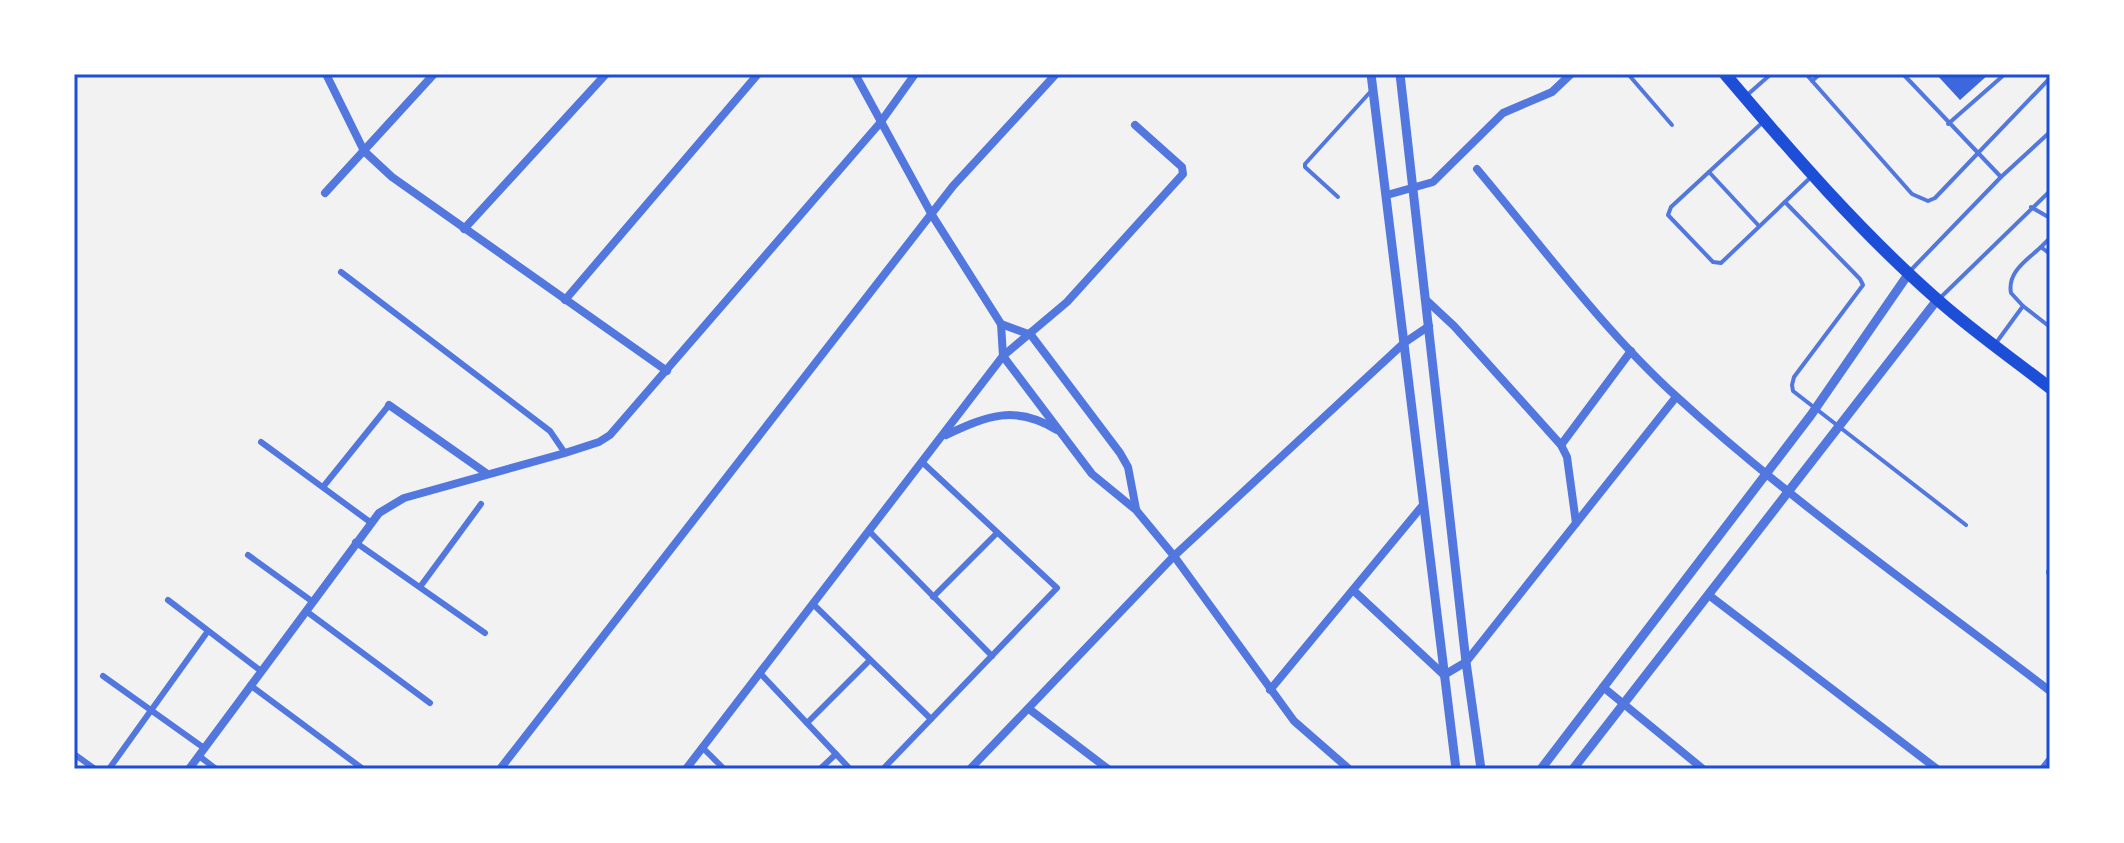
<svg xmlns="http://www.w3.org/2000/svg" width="2124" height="843" viewBox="0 0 2124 843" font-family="'Golos Text',sans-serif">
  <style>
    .building { fill: #3d67dc }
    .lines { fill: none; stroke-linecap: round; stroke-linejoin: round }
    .service { stroke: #5277de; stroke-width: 4 }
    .pedestrian { stroke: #5277de; stroke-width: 6 }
    .minor { stroke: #5277de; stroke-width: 8 }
    .tertiary { stroke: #5277de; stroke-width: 9 }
    .primary { stroke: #1d4ed8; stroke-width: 12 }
    .neatline { fill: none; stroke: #1d4ed8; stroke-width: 3 }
  </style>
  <rect width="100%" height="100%" fill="#f2f2f2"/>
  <path class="building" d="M1936 74H1989L1960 100Z"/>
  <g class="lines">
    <g class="service">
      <path d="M1628 74 1672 125"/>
      <path d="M1806 74 1912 194 1928 201 1935 198 2050 78"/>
      <path d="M1903 74 2001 177 2050 132"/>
      <path d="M1812 81 1820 74"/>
      <path d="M1746 96 1771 74"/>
      <path d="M1763 122 1671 207 1668 215 1713 262 1721 263 1810 178"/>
      <path d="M1948 124 2005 74"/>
      <path d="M1709 172 1759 226"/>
      <path d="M1338 197 1305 167V164L1372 90"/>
      <path d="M1785 202 1860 279 1863 285 1794 377 1792 385 1793 391 1966 525"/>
      <path d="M2031 207 2050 218"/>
      <path d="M2050 238 2041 247 2050 254"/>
      <path d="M1911 270 2001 177"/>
      <path d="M1940 298 2050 191"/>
      <path d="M2023 306 2011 293C2007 272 2027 260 2041 247"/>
      <path d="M1996 343 2023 306 2050 327"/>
      <path d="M2050 567 2048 572 2050 578"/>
    </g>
    <g class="pedestrian">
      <path d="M341 272 550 431 565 453"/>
      <path d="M261 442 370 522"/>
      <path d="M323 487 389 405"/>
      <path d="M869 531 992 656"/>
      <path d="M355 542 485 633"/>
      <path d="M248 555 313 602"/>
      <path d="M420 587 481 504"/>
      <path d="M933 597 997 533"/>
      <path d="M168 600 261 671"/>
      <path d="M813 604 931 719"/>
      <path d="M306 611 430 703"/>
      <path d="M760 673 850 769"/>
      <path d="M103 676 204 748"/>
      <path d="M250 685 363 769"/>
      <path d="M807 723 870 660"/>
      <path d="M702 747 724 769"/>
      <path d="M74 754 95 769"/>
      <path d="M199 756 216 769"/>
      <path d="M109 769 208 631"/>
      <path d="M820 769 836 754"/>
      <path d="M883 769 1057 588 922 462"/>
    </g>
    <g class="minor">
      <path d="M326 74 364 151 392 177 667 371"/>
      <path d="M855 74 932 215 1001 324 1003 356 1092 474 1136 510 1174 556 1294 721 1349 769"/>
      <path d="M1477 169C1540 244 1605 332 1677 397 1794 504 1925 595 2050 691"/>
      <path d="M325 193 434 74"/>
      <path d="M1387 195 1433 182 1503 113 1552 92 1571 74"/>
      <path d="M464 229 606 74"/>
      <path d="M1425 299 1454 326 1561 445 1567 457 1576 523"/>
      <path d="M565 300 758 74"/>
      <path d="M1001 324 1031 335 1120 453 1128 467 1136 509"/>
      <path d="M389 405 486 473"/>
      <path d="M946 435C987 416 1015 404 1057 430"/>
      <path d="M1561 445 1631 351"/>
      <path d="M1353 590 1444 675 1466 662 1676 397"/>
      <path d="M1710 596 1937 769"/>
      <path d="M1603 687 1703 769"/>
      <path d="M1270 690 1423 505"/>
      <path d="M1029 709 1108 769"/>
      <path d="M189 769 379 513 404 498 565 453 599 442 610 435 880 123 915 74"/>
      <path d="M500 769 953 186 1056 74"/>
      <path d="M686 769 1003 356 1067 302 1183 174 1182 167 1135 125"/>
      <path d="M970 769 1174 556 1404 343 1429 326"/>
      <path d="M2043 769 2050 760"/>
    </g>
    <g class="tertiary">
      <path d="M1371 74 1456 769"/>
      <path d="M1400 74 1466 662 1481 769"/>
      <path d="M1541 769 1811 415 1909 273"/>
      <path d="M1573 769 1937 300"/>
    </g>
    <path class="primary" d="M1725 74C1792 153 1861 233 1939 301 1974 332 2013 359 2050 388"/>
  </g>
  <rect width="2124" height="843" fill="none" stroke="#ffffff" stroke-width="152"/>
  <rect x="76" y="76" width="1972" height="691" class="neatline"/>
</svg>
